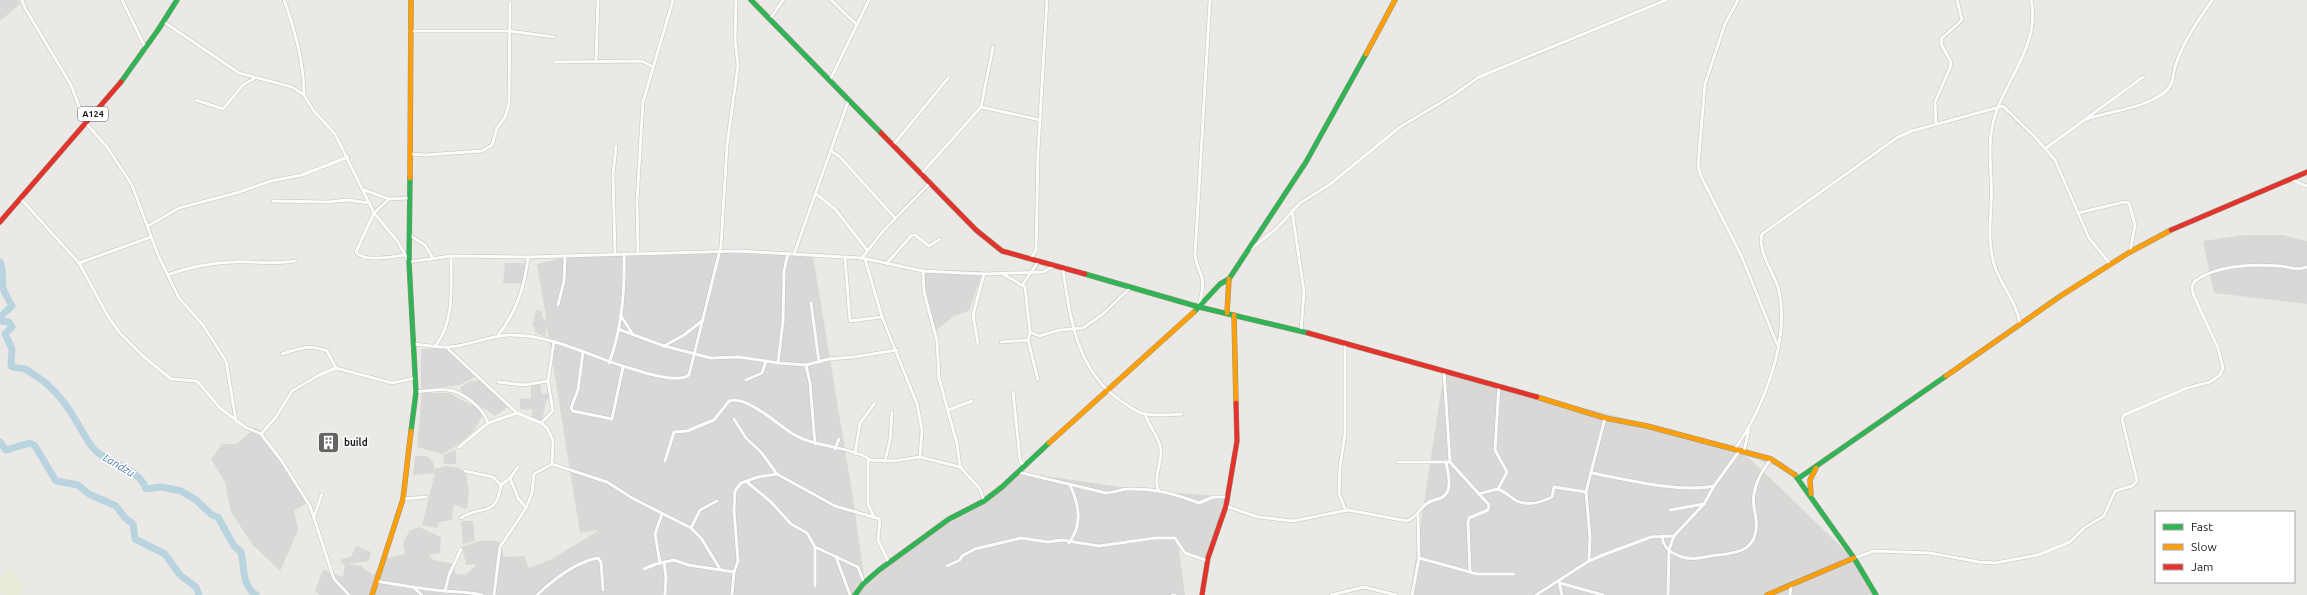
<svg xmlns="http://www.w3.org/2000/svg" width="2307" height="595" viewBox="0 0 2307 595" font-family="Ubuntu,sans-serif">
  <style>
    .residential { fill: #dad8d6 }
    .farmland { fill: #e9ebd8 }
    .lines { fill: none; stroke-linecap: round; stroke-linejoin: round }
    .river { stroke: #b9d4de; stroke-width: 7 }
    .street-casing { stroke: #c3c2c1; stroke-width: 4 }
    .fast-casing { stroke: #91947e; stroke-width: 5.5 }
    .slow-casing { stroke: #91947e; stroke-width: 5.5 }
    .jam-casing { stroke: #91947e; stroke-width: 5.5 }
    .street { stroke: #fcfcfb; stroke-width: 3 }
    .fast { stroke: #30b455; stroke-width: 4.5 }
    .slow { stroke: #ff9f0a; stroke-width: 4.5 }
    .jam { stroke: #e5322d; stroke-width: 4.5 }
    .labels { text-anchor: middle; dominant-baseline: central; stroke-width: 3; stroke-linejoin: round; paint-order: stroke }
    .shield { fill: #fff; stroke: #606060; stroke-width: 1 }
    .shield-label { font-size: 9px; font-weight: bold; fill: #1c1c1c }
    .poi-label { font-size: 10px; font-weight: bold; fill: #1c1c1c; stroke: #fff; text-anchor: start }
    .water-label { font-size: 11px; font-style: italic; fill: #4b76a9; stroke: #fff }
  </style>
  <rect width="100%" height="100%" fill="#ebe9e5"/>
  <g class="residential">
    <path d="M0 0H18L20 4 0 21Z"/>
    <path d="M2245 235H2283L2307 241V304L2214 293 2203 241Z"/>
    <path d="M717 252 813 256 852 492 865 583 1018 472 1141 490 1228 497 1208 558 1184 551 1178 542 1185 595H320L315 591 323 570 343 577 345 564H342L341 559 351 557 356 546 371 552 369 561 347 564 361 566 373 575 387 558 405 554 403 544 409 531 419 527 441 537 440 553 429 555 433 560 455 564V574L466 575 477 564 466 565 462 547 479 541H499L504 557 524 556 529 568 552 559 599 530 580 533 547 327 545 337 535 332V327L532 326 536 310 542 311V316L547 323 537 264 565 257Z"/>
    <path d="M505 263H525L523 283H503Z"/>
    <path d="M925 270 983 271 969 311 954 316 933 333 922 290Z"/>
    <path d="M445 348 478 376 459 385 421 390V349Z"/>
    <path d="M1444 372 1736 447 1771 459 1802 475 1747 456 1854 559 1874 595H1410Z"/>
    <path d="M483 380 508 407 495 416 464 395 460 388 470 381Z"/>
    <path d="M540 384 542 394 550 393 551 397 546 401 542 421 531 417 533 410 520 409V399L531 398V386Z"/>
    <path d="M422 393H449L481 410 482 416 474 431 455 447 442 454 417 447Z"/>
    <path d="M256 428 264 434 304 496 305 504 294 511 298 530 280 571 252 544 231 512 225 482 211 459 222 444H236Z"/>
    <path d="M456 450V464H444L443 455Z"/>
    <path d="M415 456H427L433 462 435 471V469L446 466 459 468 466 474 469 491 467 509 454 505 452 520 439 522 437 528 422 525 435 473 413 475Z"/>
    <path d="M461 521H473L475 541 463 544Z"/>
  </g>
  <path class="farmland" d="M9 567 25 591 21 595H3L0 591V576Z"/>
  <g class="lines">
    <g class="river">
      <path d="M0 262C5 272 1 279 3 288 4 291 10 303 12 306L0 317"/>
      <path d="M0 321 9 322 12 327 5 334 12 349 11 366C16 369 20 367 25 369 29 371 45 382 48 385 59 395 69 408 76 421 83 431 87 443 96 451 112 466 139 468 146 489L161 487 181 491 196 500 212 515 218 517 234 546 241 552C245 567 241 585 256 595"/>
      <path d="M0 442 6 450 30 443 35 446 56 481 78 485 89 494 116 506 125 518 133 524 135 539 165 554 180 575 196 587 199 595"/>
    </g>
    <defs>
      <g id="street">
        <path d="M22 0 25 8 71 85 85 122 107 147 132 185 158 255 179 298 203 325 226 361 236 421"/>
        <path d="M122 0 146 49"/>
        <path d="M831 0 857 25"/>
        <path d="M1738 0 1725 24 1705 84 1698 166 1701 176 1741 255 1777 344"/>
        <path d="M770 19 783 0"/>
        <path d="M164 22 239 73 292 87 304 95C304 64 295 30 284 0"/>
        <path d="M410 31H509L554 37"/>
        <path d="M596 61 598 0"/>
        <path d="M555 62 642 61 653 67"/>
        <path d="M830 80 869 0"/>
        <path d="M304 95 314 111 335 134 374 213 398 242 409 262 451 256 528 257 738 251 862 258 923 271 984 274 1043 272 1054 266"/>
        <path d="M196 100 223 109 243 85 255 78"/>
        <path d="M981 107 993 47"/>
        <path d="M2087 119C2113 110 2143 109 2165 92 2175 84 2172 74 2176 64 2184 40 2198 21 2212 0"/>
        <path d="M1936 124 1935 102 1950 68 1951 62 1942 46 1941 39 1962 20 1957 0"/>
        <path d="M893 145 949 77"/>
        <path d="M2046 148 2143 77"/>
        <path d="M831 151 840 157 895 218"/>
        <path d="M411 154 425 155 482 151 492 145 497 128 505 117 509 104 510 3"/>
        <path d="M921 174 981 107 1040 120"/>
        <path d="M2290 179 2307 186"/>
        <path d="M364 190 389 199 409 198"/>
        <path d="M816 194 835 209 867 250"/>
        <path d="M21 199 79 263 109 318 120 333 143 356 171 379 197 381 220 408 245 427 261 434 281 460 310 506 334 579 349 595"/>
        <path d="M389 199 374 213 356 252C363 263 395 256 405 255"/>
        <path d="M273 201 328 202 347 200 370 203"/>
        <path d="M1292 211 1304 292 1301 331"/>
        <path d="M2078 213 2124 202 2129 203 2135 225 2130 252"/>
        <path d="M148 226 179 208 236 193 271 181 302 175 348 157"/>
        <path d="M409 235 425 245 433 258"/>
        <path d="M1251 249 1276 229 1300 203 1329 185 1400 127 1455 94 1479 77 1666 0"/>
        <path d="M615 253 613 175 616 146"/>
        <path d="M638 253 637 201 643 102 673 0"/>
        <path d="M794 254 849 99"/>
        <path d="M845 258 850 321 882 317"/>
        <path d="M862 258 883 231 929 184"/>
        <path d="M865 259 882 317 917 404 922 430 920 457"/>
        <path d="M1030 260 1036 250 1038 152 1047 0"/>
        <path d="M79 263 151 237"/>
        <path d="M887 263 912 235H915L929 246 940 239"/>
        <path d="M1063 269C1070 319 1077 371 1121 401 1129 406 1137 413 1146 414 1157 416 1171 415 1182 414"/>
        <path d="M923 271 924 292 937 341 939 378 957 444 960 467 980 489 984 501"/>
        <path d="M1003 274 1025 287 1030 332 1028 340 1038 380"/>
        <path d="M167 275C189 267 210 263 234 262 256 261 270 265 295 261"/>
        <path d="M1023 284 1038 262"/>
        <path d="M811 303 819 362"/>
        <path d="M558 305 564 281 565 256"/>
        <path d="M1199 305C1201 296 1205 285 1201 275 1199 268 1196 264 1195 256L1210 0"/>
        <path d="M621 316 632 333"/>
        <path d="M2020 325C2018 304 2002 287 1995 267 1988 246 1990 226 1991 204 1993 181 1988 158 1991 134 1996 87 2042 50 2031 0"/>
        <path d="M618 329 664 346 711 358 739 357 778 363 806 365 829 359 854 357 897 350"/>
        <path d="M1030 332 1039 336 1060 330 1083 328 1103 314 1130 288"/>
        <path d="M498 335C516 313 525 286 528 257"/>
        <path d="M1001 342 1028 340"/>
        <path d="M415 344C425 345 436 347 446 347 468 347 488 335 511 335 555 335 595 359 636 370 648 374 679 383 689 375L721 246 727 145 738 66 735 40 736 0"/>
        <path d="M978 344 973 315 984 274"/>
        <path d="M1345 344V434L1340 467 1339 494 1346 511"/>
        <path d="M436 345C455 321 451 284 451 256"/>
        <path d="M664 346 684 335 702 321"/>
        <path d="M446 347 517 413 541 423 547 428 553 440 552 464"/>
        <path d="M583 352 578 390 571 408 573 411 612 419 623 367"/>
        <path d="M282 354C301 348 308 344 327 351L336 368"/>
        <path d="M609 363C622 329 625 289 624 253"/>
        <path d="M778 363 783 321 784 271 788 253"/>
        <path d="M806 365 810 383 815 444"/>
        <path d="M1444 371 1450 462 1489 505 1488 510 1469 518 1468 523 1470 572"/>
        <path d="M746 380 762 373 766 361"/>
        <path d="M498 382 524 385 548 381"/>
        <path d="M416 392C427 391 438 389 448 390 464 392 483 408 488 423"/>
        <path d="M1013 392 1020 459 1021 463 1026 465"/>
        <path d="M948 410 972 401"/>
        <path d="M1145 414C1149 428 1160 436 1161 451 1161 464 1153 480 1159 491"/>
        <path d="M734 419 746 438 761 452 777 474 835 506 880 519 878 540 889 563"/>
        <path d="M541 423 553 411 548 381 554 341"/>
        <path d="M261 434 276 417 292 391 319 375 336 368 392 383 416 378"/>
        <path d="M459 447 488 423 517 413"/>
        <path d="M835 449 839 439"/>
        <path d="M1735 449C1763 409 1790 341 1779 291 1775 274 1757 252 1762 234L1898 137 1912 131 2003 106 2034 136 2055 160 2089 238 2111 265"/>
        <path d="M1744 451 1749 429"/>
        <path d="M855 454 860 423 875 403"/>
        <path d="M869 460 893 461 920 457 960 467"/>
        <path d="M665 461 674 432 687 431 714 420 729 401C747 395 778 425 793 434 816 448 845 445 868 458V504L874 517"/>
        <path d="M885 461 890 440 892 412"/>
        <path d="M1398 462H1448"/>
        <path d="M465 471 493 477 501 485 510 478 518 467"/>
        <path d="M1018 472 1106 493C1114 493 1121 489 1128 489 1155 488 1175 494 1199 503L1213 497H1227"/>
        <path d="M1592 473C1628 480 1678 493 1714 486"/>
        <path d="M747 482 771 502 791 524 807 533 815 547 858 567 864 583"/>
        <path d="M1498 489C1506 492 1511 498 1517 501 1528 506 1542 502 1552 497L1554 487 1586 492"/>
        <path d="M1478 494 1498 489 1507 472 1495 450 1499 385"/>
        <path d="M403 499 426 497"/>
        <path d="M1226 506 1258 517 1293 521 1348 510 1407 521C1416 518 1419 510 1426 504 1431 500 1436 500 1441 498 1454 491 1448 474 1446 462"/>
        <path d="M526 508 532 493 534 474 552 464 607 482 632 498 691 528 701 538 720 569"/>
        <path d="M1670 510 1704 504"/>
        <path d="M314 517 322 494"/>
        <path d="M461 518C481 504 496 519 501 485"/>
        <path d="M691 528 700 510 717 501"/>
        <path d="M1662 536C1663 548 1671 553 1682 557 1695 561 1705 556 1718 555 1742 553 1759 548 1756 519 1755 511 1752 503 1754 494 1756 480 1763 470 1771 459"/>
        <path d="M1069 543C1083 524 1079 505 1070 485"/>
        <path d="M815 547V586"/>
        <path d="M836 557 850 595"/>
        <path d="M1419 558 1477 574H1514"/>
        <path d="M1854 558 1874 551 1930 553 1979 562 1995 563 2038 555 2070 542 2084 528 2104 516 2115 491 2132 486 2137 481 2122 419 2124 415 2187 388 2210 382 2220 375 2223 368 2218 348 2193 294 2192 286 2195 281C2218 264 2253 264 2280 266 2290 267 2296 271 2307 267"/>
        <path d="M1589 561 1590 537 1586 492 1605 418"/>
        <path d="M664 562 666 578 665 595"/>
        <path d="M660 563 655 534 662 514"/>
        <path d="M947 566 960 560 962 556 975 549 1021 538 1048 542 1062 540 1099 546 1155 538H1175L1185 553 1208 561"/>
        <path d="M644 569 656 564 674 560 688 565 734 572"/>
        <path d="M376 581C399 585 422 589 445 591 458 592 469 592 482 595"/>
        <path d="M1559 581 1562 595"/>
        <path d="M1560 583 1603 595"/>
        <path d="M413 587 422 595"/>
        <path d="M445 591 449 575 461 549"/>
        <path d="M494 595 500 547 526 508 518 498 510 478"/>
        <path d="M537 595C553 580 575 562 598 558L601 562 603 590"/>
        <path d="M732 595 734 572 738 561 734 510 735 491 741 483 758 477 777 474"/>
        <path d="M1172 595H1175"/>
        <path d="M1331 595 1364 587 1396 595"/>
        <path d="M1412 595 1419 558 1418 514"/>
        <path d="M1536 595 1589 561 1603 555 1651 537 1674 536"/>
        <path d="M1668 595 1669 550 1674 536 1704 504 1714 486 1740 450"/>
        <path d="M1790 595 1791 586"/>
      </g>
      <g id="fast">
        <path d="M751 0 881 133"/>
        <path d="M121 82 158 30 177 0"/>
        <path d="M410 178 409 262 416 392 411 431"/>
        <path d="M1085 274 1199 307 1308 333"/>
        <path d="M1194 312 1220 284 1229 279 1306 162 1366 54"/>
        <path d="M1795 475 1854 558 1876 595"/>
        <path d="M1799 478 1946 376"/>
        <path d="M855 595 863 584 879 570 949 519 984 501 1002 487 1049 443"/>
      </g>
      <g id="slow">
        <path d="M1366 54 1395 0"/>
        <path d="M410 178 411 0"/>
        <path d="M1227 313 1229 279"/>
        <path d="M1234 315 1236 403"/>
        <path d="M1946 376 2062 295 2130 252 2171 230"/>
        <path d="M1537 397 1605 418 1647 426 1771 459 1795 475"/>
        <path d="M1049 443 1194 312"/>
        <path d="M1811 494 1810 480 1816 468"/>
        <path d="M372 595 403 499 411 431"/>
        <path d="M1767 595 1854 558"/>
      </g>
      <g id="jam">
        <path d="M881 133 976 230 1002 251 1085 274"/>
        <path d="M0 222 121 82"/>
        <path d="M2171 230 2307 172"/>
        <path d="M1308 333 1537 397"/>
        <path d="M1202 595 1208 558 1226 506 1237 441 1236 403"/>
      </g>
    </defs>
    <use href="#street" class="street-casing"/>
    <use href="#fast" class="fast-casing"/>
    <use href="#slow" class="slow-casing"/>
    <use href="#jam" class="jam-casing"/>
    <use href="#street" class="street"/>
    <use href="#fast" class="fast"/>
    <use href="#slow" class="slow"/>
    <use href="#jam" class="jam"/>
  </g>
  <defs>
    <symbol id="building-square" viewBox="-11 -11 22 22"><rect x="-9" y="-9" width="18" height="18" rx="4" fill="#646462" stroke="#fff"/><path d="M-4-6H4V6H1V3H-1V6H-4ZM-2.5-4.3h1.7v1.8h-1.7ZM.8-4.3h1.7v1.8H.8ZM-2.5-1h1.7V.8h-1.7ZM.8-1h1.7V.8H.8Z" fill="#fff"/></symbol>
  </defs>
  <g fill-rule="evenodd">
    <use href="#building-square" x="316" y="430" width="25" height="25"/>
  </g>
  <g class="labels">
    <rect class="shield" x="78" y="107" width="30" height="14" rx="3"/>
    <g class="shield-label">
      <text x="93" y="114">A124</text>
    </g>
    <g class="poi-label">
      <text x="344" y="442">build</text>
    </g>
    <g class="water-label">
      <text transform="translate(119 465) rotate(31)">Landzu</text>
    </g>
  </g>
  <rect x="2155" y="511" width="140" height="72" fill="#ffffff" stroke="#a4a4a4"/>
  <rect x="2163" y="524" width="20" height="6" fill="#30b455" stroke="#a4a4a4"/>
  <text x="2191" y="531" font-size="12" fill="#1c1c1c">Fast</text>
  <rect x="2163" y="544" width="20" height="6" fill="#ff9f0a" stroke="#a4a4a4"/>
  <text x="2191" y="551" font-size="12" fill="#1c1c1c">Slow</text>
  <rect x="2163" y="564" width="20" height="6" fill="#e5322d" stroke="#a4a4a4"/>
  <text x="2191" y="571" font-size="12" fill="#1c1c1c">Jam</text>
</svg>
